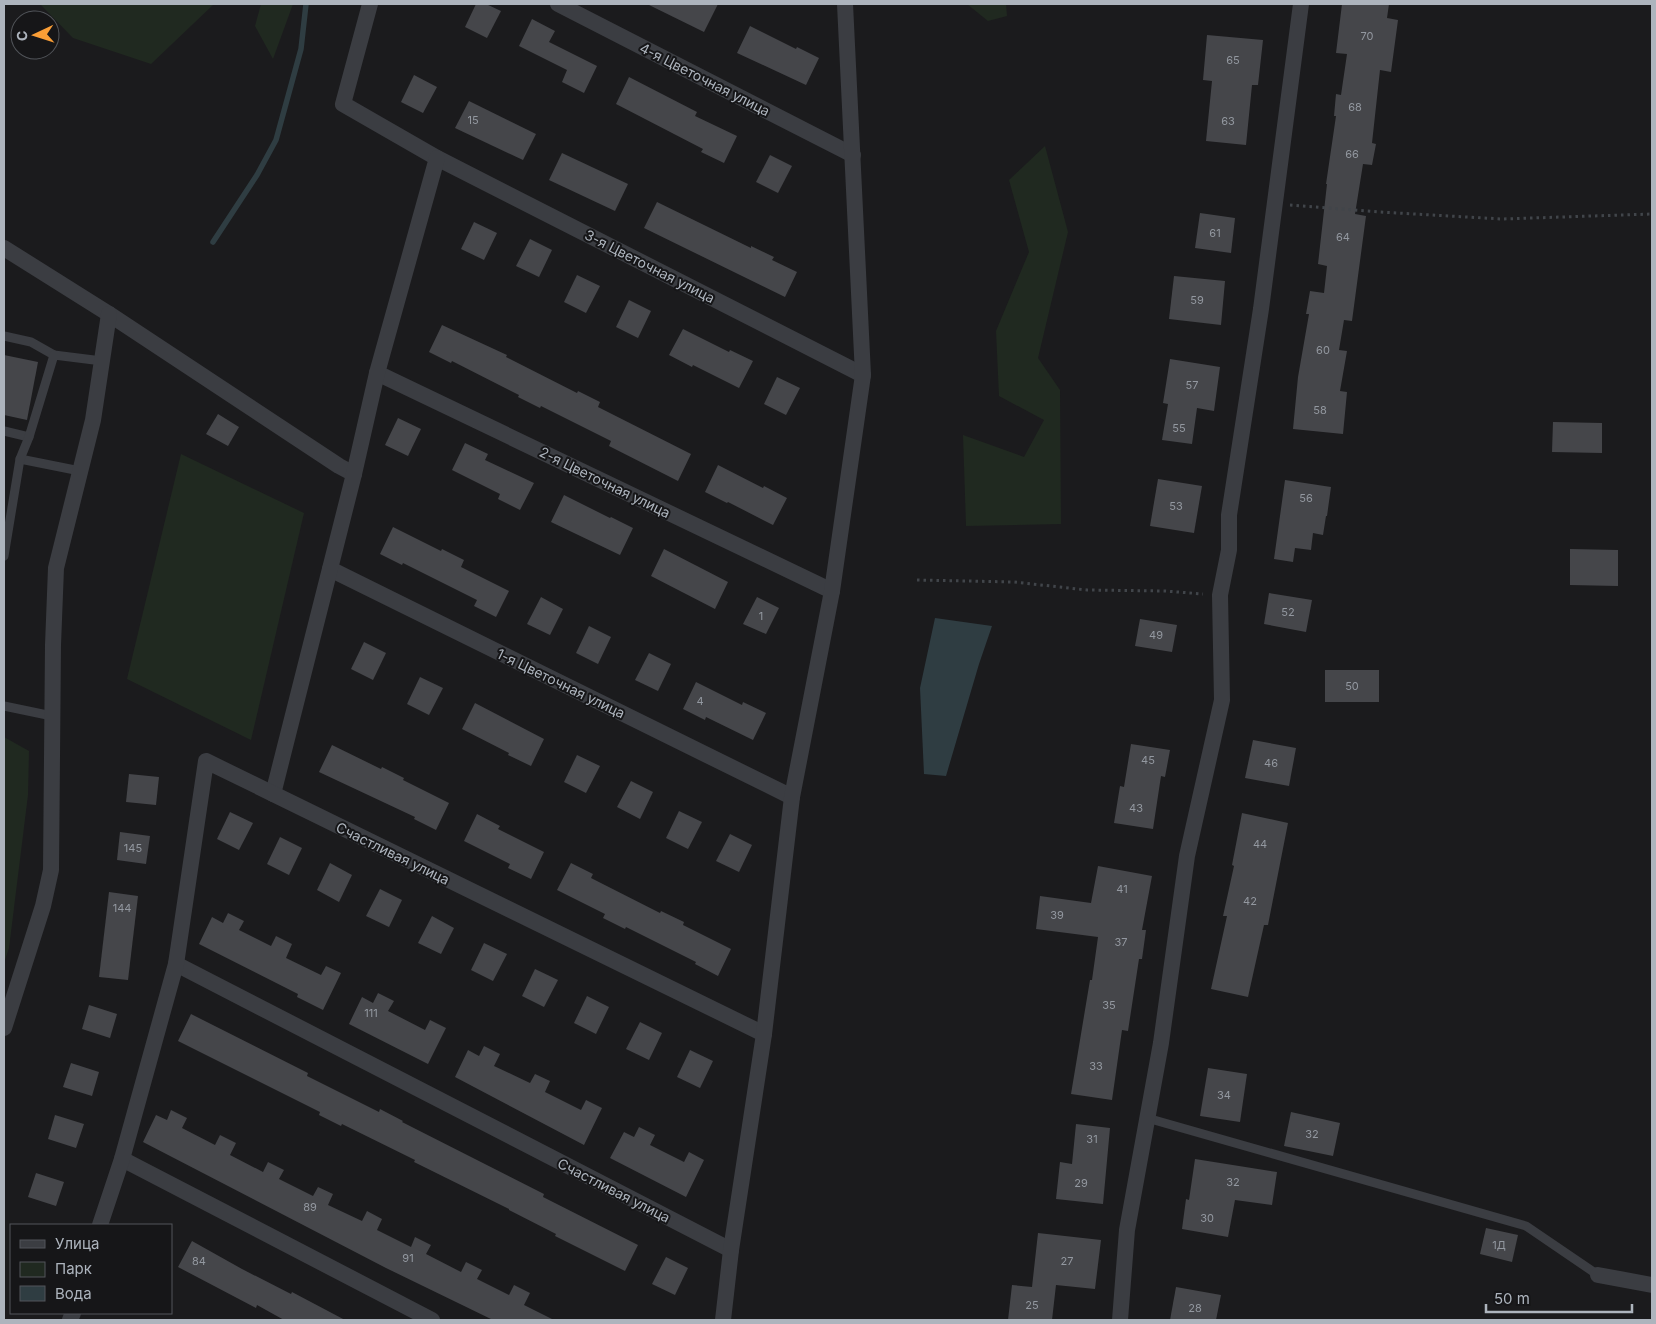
<svg xmlns="http://www.w3.org/2000/svg" width="1656" height="1324" viewBox="0 0 1656 1324" font-family="Inter,sans-serif">
  <style>
    .green { fill: #202920 }
    .water { fill: #2f3d42 }
    .lines { fill: none; stroke-linecap: round; stroke-linejoin: round }
    .stream { stroke: #2f3d42; stroke-width: 5.5 }
    .building { fill: #45464a }
    .path { stroke: #41454a; stroke-width: 3; stroke-dasharray: 2.5 4; stroke-linecap: butt }
    .lane { stroke: #3b3d42; stroke-width: 9 }
    .street { stroke: #3b3d42; stroke-width: 16 }
    .labels { text-anchor: middle; dominant-baseline: central; stroke-width: 4; stroke-linejoin: round; paint-order: stroke }
    .number-label { font-size: 11px; fill: #9398a0 }
    .street-label { font-size: 14px; fill: #adb4bd; stroke: #161618 }
  </style>
  <rect width="100%" height="100%" fill="#1b1b1d"/>
  <g class="green">
    <path d="M40 4H214L151 64 73 38Z"/>
    <path d="M261 4H293L273 59 255 26Z"/>
    <path d="M967 4H1006L1007 16 988 21Z"/>
    <path d="M1045 146 1068 232 1038 358 1060 390 1061 524 966 526 963 435 1024 457 1044 420 999 396 996 331 1029 252 1009 180Z"/>
    <path d="M181 454 304 513 251 740 127 679Z"/>
    <path d="M4 737 29 751 28 795 9 948 4 963Z"/>
  </g>
  <path class="water" d="M935 618 992 626 979 664 946 776 924 774 920 688Z"/>
  <g class="lines">
    <path class="stream" d="M213 242 257 175 276 140 301 49 306 4"/>
  </g>
  <g class="building">
    <path d="M476 4H486L501 11 487 38 465 27Z"/>
    <path d="M647 4H718L704 32Z"/>
    <path d="M1342 4H1389L1387 18 1398 20 1391 72 1380 70 1372 143 1376 144 1372 165 1363 164 1355 214 1366 216 1352 321 1344 320 1339 350 1347 351 1340 391 1347 392 1343 434 1293 429 1298 377 1309 314H1306L1310 291 1324 293 1327 266 1318 264 1327 184H1326L1336 116H1334L1336 94 1341 95 1347 54 1336 53Z"/>
    <path d="M532 19 555 31 549 42 597 66 584 93 562 82 567 70 519 46Z"/>
    <path d="M750 26 796 49 797 47 819 58 806 85 737 53Z"/>
    <path d="M1207 35 1263 40 1258 85H1252L1246 145 1206 141 1212 81 1203 80Z"/>
    <path d="M414 75 437 87 423 113 401 102Z"/>
    <path d="M629 77 697 112 695 116 737 136 724 163 701 152 703 149 616 104Z"/>
    <path d="M469 101 536 134 523 160 455 128Z"/>
    <path d="M562 153 628 184 615 211 549 180Z"/>
    <path d="M770 155 792 166 778 193 756 182Z"/>
    <path d="M657 202 751 248V246L774 257 772 260 797 272 785 297 644 228Z"/>
    <path d="M1200 213 1235 218 1231 253 1195 248Z"/>
    <path d="M474 222 497 233 484 260 461 249Z"/>
    <path d="M530 239 552 250 539 277 516 266Z"/>
    <path d="M577 275 600 286 586 313 564 302Z"/>
    <path d="M1174 276 1225 281 1221 325 1169 319Z"/>
    <path d="M629 300 651 311 638 338 616 327Z"/>
    <path d="M442 325 507 355 506 357 577 393 578 391 600 402 598 407 691 454 678 481 609 446 611 441 541 406 540 408 518 397 519 395 452 361 451 363 429 352Z"/>
    <path d="M683 329 729 352 730 350 753 361 739 388 693 365 692 367 669 355Z"/>
    <path d="M4 355 38 362 27 420 4 415Z"/>
    <path d="M1170 359 1220 367 1214 411 1197 408 1192 444 1162 440 1168 404 1163 403Z"/>
    <path d="M777 377 800 388 786 415 764 404Z"/>
    <path d="M218 414 239 427 228 446 206 434Z"/>
    <path d="M398 418 421 429 408 456 385 445Z"/>
    <path d="M1553 422 1602 423V453L1552 452Z"/>
    <path d="M465 443 488 454 485 460 534 483 520 510 498 499 500 494 452 470Z"/>
    <path d="M718 465 763 488 764 486 787 498 773 525 728 502 727 503 705 492Z"/>
    <path d="M1158 479 1202 486 1194 533 1150 526Z"/>
    <path d="M1285 480 1331 487 1327 516H1326L1323 535 1313 533 1311 550 1295 548 1293 562 1274 559Z"/>
    <path d="M564 495 610 518 611 517 633 528 620 555 551 522Z"/>
    <path d="M393 527 441 551 442 549 464 560 461 567 509 591 496 617 474 606 477 600 403 563 402 565 380 554Z"/>
    <path d="M664 549 728 582 715 609 651 576Z"/>
    <path d="M1570 549 1618 550V586L1570 585Z"/>
    <path d="M1269 593 1312 600 1306 632 1264 624Z"/>
    <path d="M541 597 563 609 550 635 527 624Z"/>
    <path d="M757 597 779 608 766 634 743 624Z"/>
    <path d="M1140 619 1177 625 1172 652 1135 646Z"/>
    <path d="M589 626 611 637 598 664 576 653Z"/>
    <path d="M364 642 386 653 373 680 351 669Z"/>
    <path d="M649 653 671 664 658 691 635 680Z"/>
    <rect x="1325" y="670" width="54" height="32"/>
    <path d="M420 677 443 688 429 715 407 704Z"/>
    <path d="M696 682 742 705 743 702 766 713 753 740 706 717 705 720 683 709Z"/>
    <path d="M475 703 544 739 531 766 508 755 509 753 462 729Z"/>
    <path d="M1253 740 1296 748 1289 786 1245 778Z"/>
    <path d="M1131 744 1170 750 1165 777 1161 776 1153 829 1114 823 1120 786 1124 787Z"/>
    <path d="M332 745 381 769 382 767 404 778 403 780 449 803 436 830 414 819 415 817 319 772Z"/>
    <path d="M577 755 600 766 586 793 564 782Z"/>
    <path d="M129 774 159 777 156 805 126 802Z"/>
    <path d="M631 781 653 792 640 819 617 807Z"/>
    <path d="M679 811 702 822 688 849 666 838Z"/>
    <path d="M230 812 253 823 239 850 217 839Z"/>
    <path d="M1242 813 1288 823 1268 925H1264L1248 997 1211 989 1227 916H1223L1234 866 1232 865Z"/>
    <path d="M477 814 500 826 498 829 544 852 531 879 508 868 510 864 464 841Z"/>
    <path d="M120 832 150 836 146 864 117 860Z"/>
    <path d="M730 834 752 845 739 872 716 861Z"/>
    <path d="M280 837 302 848 289 875 267 864Z"/>
    <path d="M330 863 352 875 339 902 317 890Z"/>
    <path d="M571 863 593 874 591 878 660 913 661 911 684 922 683 925 731 949 718 976 695 964 696 962 626 927 625 929 603 918 605 914 557 890Z"/>
    <path d="M1098 866 1152 876 1142 930H1146L1142 959H1139L1128 1031 1122 1030 1112 1100 1071 1094 1090 980H1092L1098 937 1036 929 1040 896 1091 903Z"/>
    <path d="M380 889 402 900 389 927 366 916Z"/>
    <path d="M109 892 138 896 128 980 99 977Z"/>
    <path d="M228 913 244 921 239 930 271 946 276 936 292 944 286 958 321 975 326 966 341 973 323 1010 297 997 298 994 199 944 212 917 223 923Z"/>
    <path d="M432 916 454 928 441 954 418 943Z"/>
    <path d="M484 943 507 954 493 981 471 970Z"/>
    <path d="M535 969 558 980 544 1007 522 996Z"/>
    <path d="M378 993 394 1001 388 1011 425 1030 430 1020 446 1028 428 1064 349 1024 362 997 373 1003Z"/>
    <path d="M587 996 609 1007 596 1034 574 1023Z"/>
    <path d="M89 1005 117 1014 110 1038 82 1029Z"/>
    <path d="M191 1014 308 1073 307 1076 379 1112 380 1109 403 1121 402 1122 544 1194 543 1197 638 1245 625 1271 555 1236 556 1234 509 1210V1209L414 1162 415 1160 342 1124 341 1126 319 1115 320 1112 178 1041Z"/>
    <path d="M640 1022 662 1033 649 1060 626 1049Z"/>
    <path d="M484 1046 500 1054 494 1066 530 1083 535 1074 550 1081 545 1092 581 1110 586 1100 602 1108 584 1145 455 1077 468 1050 479 1056Z"/>
    <path d="M690 1050 713 1061 700 1088 677 1077Z"/>
    <path d="M71 1063 99 1072 92 1096 63 1087Z"/>
    <path d="M1208 1068 1247 1074 1240 1122 1200 1116Z"/>
    <path d="M171 1110 187 1118 182 1128 215 1145 220 1135 236 1143 230 1155 263 1172 268 1162 284 1170 279 1179 313 1196 318 1187 333 1194 328 1205 362 1221 367 1211 382 1219 377 1230 411 1247 415 1237 431 1245 426 1254 461 1272 466 1262 482 1270 477 1279 509 1295 514 1285 530 1293 524 1305 554 1320H493L386 1268 143 1142 156 1115 167 1120Z"/>
    <path d="M1291 1112 1340 1123 1333 1156 1284 1146Z"/>
    <path d="M55 1115 84 1124 76 1148 48 1139Z"/>
    <path d="M1076 1124 1110 1128 1103 1204 1056 1199 1060 1162 1072 1164Z"/>
    <path d="M639 1127 655 1135 650 1145 684 1162 689 1152 704 1160 686 1197 610 1158 624 1132 634 1137Z"/>
    <path d="M1195 1159 1277 1172 1272 1205 1235 1200 1228 1237 1182 1229 1186 1199 1189 1200Z"/>
    <path d="M36 1173 64 1182 56 1206 28 1197Z"/>
    <path d="M1486 1228 1518 1235 1512 1262 1480 1254Z"/>
    <path d="M1038 1233 1101 1240 1095 1289 1056 1285 1052 1320H1008L1012 1285 1032 1287Z"/>
    <path d="M192 1241 242 1269 291 1294 292 1292 345 1320H284L257 1305 256 1308 178 1267Z"/>
    <path d="M666 1257 688 1268 675 1295 652 1284Z"/>
    <path d="M1176 1287 1221 1295 1216 1320H1170Z"/>
  </g>
  <g class="lines">
    <g class="path">
      <path d="M1290 205 1380 212 1502 219 1652 214"/>
      <path d="M917 580 1014 582 1087 590 1165 591 1203 594"/>
    </g>
    <g class="lane">
      <path d="M4 336 31 342 54 355"/>
      <path d="M4 431 29 437"/>
      <path d="M20 459 80 471"/>
      <path d="M4 556 20 459 29 437 54 355 102 361"/>
      <path d="M4 706 52 716"/>
      <path d="M1147 1118 1526 1226 1598 1275"/>
    </g>
    <g class="street">
      <path d="M370 4 343 104 437 158 863 375"/>
      <path d="M558 4 853 155"/>
      <path d="M4 248 109 314 339 466 354 474"/>
      <path d="M377 373 832 591"/>
      <path d="M330 569 792 797"/>
      <path d="M273 794 354 474 377 373 437 158"/>
      <path d="M176 964 731 1250"/>
      <path d="M4 1028 43 906 51 870 53 645 56 568 93 420 109 314"/>
      <path d="M122 1159 432 1320"/>
      <path d="M100 1225 122 1159 176 964 206 761 764 1034"/>
      <path d="M1598 1275 1652 1285"/>
      <path d="M70 1320 73 1313"/>
      <path d="M723 1320 731 1250 764 1034 792 797 832 591 863 375 845 4"/>
      <path d="M1120 1320 1127 1230 1161 1043 1187 856 1222 700 1220 595 1229 550V515L1261 309 1301 4"/>
    </g>
  </g>
  <g class="labels">
    <g class="number-label">
      <text x="1367" y="36">70</text>
      <text x="1233" y="60">65</text>
      <text x="1355" y="107">68</text>
      <text x="473" y="120">15</text>
      <text x="1228" y="121">63</text>
      <text x="1352" y="154">66</text>
      <text x="1215" y="233">61</text>
      <text x="1343" y="237">64</text>
      <text x="1197" y="300">59</text>
      <text x="1323" y="350">60</text>
      <text x="1192" y="385">57</text>
      <text x="1320" y="410">58</text>
      <text x="1179" y="428">55</text>
      <text x="1306" y="498">56</text>
      <text x="1176" y="506">53</text>
      <text x="1288" y="612">52</text>
      <text x="761" y="616">1</text>
      <text x="1156" y="635">49</text>
      <text x="1352" y="686">50</text>
      <text x="700" y="701">4</text>
      <text x="1148" y="760">45</text>
      <text x="1271" y="763">46</text>
      <text x="1136" y="808">43</text>
      <text x="1260" y="844">44</text>
      <text x="133" y="848">145</text>
      <text x="1122" y="889">41</text>
      <text x="1250" y="901">42</text>
      <text x="122" y="908">144</text>
      <text x="1057" y="915">39</text>
      <text x="1121" y="942">37</text>
      <text x="1109" y="1005">35</text>
      <text x="371" y="1013">111</text>
      <text x="1096" y="1066">33</text>
      <text x="1224" y="1095">34</text>
      <text x="1312" y="1134">32</text>
      <text x="1092" y="1139">31</text>
      <text x="1233" y="1182">32</text>
      <text x="1081" y="1183">29</text>
      <text x="310" y="1207">89</text>
      <text x="1207" y="1218">30</text>
      <text x="1499" y="1245">1Д</text>
      <text x="408" y="1258">91</text>
      <text x="199" y="1261">84</text>
      <text x="1067" y="1261">27</text>
      <text x="1032" y="1305">25</text>
      <text x="1195" y="1308">28</text>
    </g>
    <g class="street-label">
      <text transform="translate(705 79) rotate(27)">4-я Цветочная улица</text>
      <text transform="translate(650 266) rotate(27)">3-я Цветочная улица</text>
      <text transform="translate(605 482) rotate(26)">2-я Цветочная улица</text>
      <text transform="translate(561 683) rotate(26)">1-я Цветочная улица</text>
      <text transform="translate(393 853) rotate(26)">Счастливая улица</text>
      <text transform="translate(614 1190) rotate(27)">Счастливая улица</text>
    </g>
  </g>
  <rect width="1656" height="1324" fill="none" stroke="#adb4bd" stroke-width="10"/>
  <rect x="10" y="1224" width="162" height="90" fill="#161618" stroke="#52555a"/>
  <rect x="20" y="1240" width="25" height="8" fill="#3b3d42" stroke="#52555a"/>
  <text x="55" y="1249" font-size="15" fill="#adb4bd">Улица</text>
  <rect x="20" y="1262" width="25" height="15" fill="#202920" stroke="#52555a"/>
  <text x="55" y="1274" font-size="15" fill="#adb4bd">Парк</text>
  <rect x="20" y="1286" width="25" height="15" fill="#2f3d42" stroke="#52555a"/>
  <text x="55" y="1299" font-size="15" fill="#adb4bd">Вода</text>
  <g transform="translate(35 35) rotate(266)"><circle r="24" fill="#161618" stroke="#52555a"/>
  <path d="M0-4L9 19L0 12L-9 19Z" fill="#fa9e36"/>
  <text y="-8" font-size="14" font-weight="bold" text-anchor="middle" fill="#adb4bd">С</text>
  </g>
  <path d="M1486 1304v8h146v-8" fill="none" stroke="#adb4bd" stroke-width="2.5"/>
  <text x="1494" y="1304" font-size="15" fill="#adb4bd" stroke="#161618" stroke-width="4" paint-order="stroke">50 m</text>
</svg>
